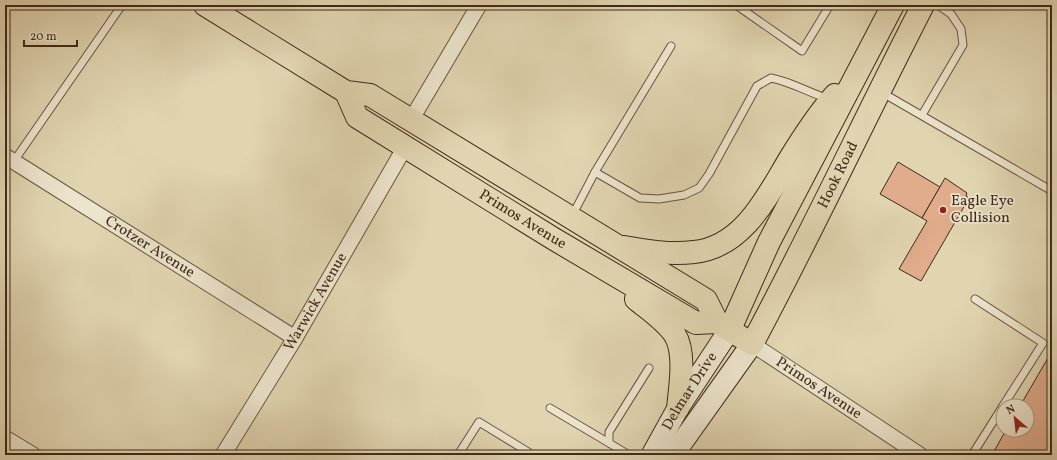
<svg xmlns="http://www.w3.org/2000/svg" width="1057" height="460" viewBox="0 0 1057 460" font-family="Vollkorn,serif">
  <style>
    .building { fill: #e0ac8c; stroke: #3e2a19 }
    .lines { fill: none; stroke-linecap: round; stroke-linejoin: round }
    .lane-casing { stroke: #67553f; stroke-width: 9 }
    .street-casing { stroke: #67553f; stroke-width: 17 }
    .secondary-casing { stroke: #3e2a19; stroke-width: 23 }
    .primary-casing { stroke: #3e2a19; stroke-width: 24 }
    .lane { stroke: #ece4cc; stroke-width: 7 }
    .street { stroke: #ece4cc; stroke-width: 15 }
    .secondary { stroke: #ece4cc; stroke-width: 21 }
    .primary { stroke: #e1d5b1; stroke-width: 22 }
    .poi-dot { fill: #8f2418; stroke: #ece4cc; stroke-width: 1.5 }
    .labels { text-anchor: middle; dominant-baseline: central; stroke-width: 3.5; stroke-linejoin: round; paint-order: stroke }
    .street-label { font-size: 15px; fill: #3e2a19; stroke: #ece4cc }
    .poi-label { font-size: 15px; fill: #3e2a19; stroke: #ece4cc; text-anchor: start }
  </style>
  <rect width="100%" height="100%" fill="#e1d5b1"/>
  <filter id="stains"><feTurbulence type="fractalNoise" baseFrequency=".005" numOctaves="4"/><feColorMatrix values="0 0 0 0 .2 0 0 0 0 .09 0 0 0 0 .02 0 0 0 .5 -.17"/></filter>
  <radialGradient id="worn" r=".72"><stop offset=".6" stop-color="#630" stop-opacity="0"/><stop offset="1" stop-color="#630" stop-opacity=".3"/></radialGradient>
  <g class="building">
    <path d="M898 162 940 187 922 218 880 194Z"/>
    <path d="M945 178 967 193 966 196 969 198 921 281 899 269 927 221 922 218Z"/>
    <path d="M1052 351V455H992L1006 430H1027V406H1020Z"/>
  </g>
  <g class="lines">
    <defs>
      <g id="lane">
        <path d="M736 5 802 51 830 5"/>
        <path d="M881 92 1052 191"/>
        <path d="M922 115 963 45 961 29 951 14 938 5"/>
        <path d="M14 161 122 5"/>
        <path d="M595 172 671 46"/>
        <path d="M572 216 595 172 640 198 659 199 684 195 699 188 709 174 757 86 771 78C792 82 809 93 829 99"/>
        <path d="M975 299 1043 343 1003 406"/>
        <path d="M550 408 609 443"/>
        <path d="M458 455 479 422 533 455"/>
        <path d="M629 455 609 443V432L649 368"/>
        <path d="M972 455 1003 406"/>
      </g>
      <g id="street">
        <path d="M411 120 479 5"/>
        <path id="s1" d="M5 156 295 338"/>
        <path id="s2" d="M752 344 920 455"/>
        <path d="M5 438 33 455"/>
        <path id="s3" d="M223 455 295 338 405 147"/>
      </g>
      <g id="secondary">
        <path id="s4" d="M652 455 678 408 730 329"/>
        <path d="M673 455 752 344"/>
      </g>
      <g id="primary">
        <path d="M205 5 346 92 370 95 706 300 717 322"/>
        <path id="s5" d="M346 92 357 117 554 239 696 323 717 322 752 344C812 232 865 118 923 5"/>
        <path d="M624 247C647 251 670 255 694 252 743 247 767 197 789 160 803 137 817 115 835 95"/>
        <path d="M636 299C649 310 666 321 675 335 686 353 680 388 678 408"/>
        <path d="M730 329 769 242 893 5"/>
      </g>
    </defs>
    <use href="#lane" class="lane-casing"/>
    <use href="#street" class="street-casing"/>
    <use href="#secondary" class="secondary-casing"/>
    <use href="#primary" class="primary-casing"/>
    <use href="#lane" class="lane"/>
    <use href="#street" class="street"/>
    <use href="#secondary" class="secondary"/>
    <use href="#primary" class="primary"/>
  </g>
  <circle class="poi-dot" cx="943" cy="210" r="4"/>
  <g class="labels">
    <g class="street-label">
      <text stroke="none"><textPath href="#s5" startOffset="676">Hook Road</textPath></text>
      <text stroke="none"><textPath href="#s5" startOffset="222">Primos Avenue</textPath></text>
      <text stroke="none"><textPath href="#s1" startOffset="171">Crotzer Avenue</textPath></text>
      <text stroke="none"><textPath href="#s3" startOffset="179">Warwick Avenue</textPath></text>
      <text stroke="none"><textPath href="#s2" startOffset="80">Primos Avenue</textPath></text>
      <text stroke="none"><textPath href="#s4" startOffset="74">Delmar Drive</textPath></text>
    </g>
    <g class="poi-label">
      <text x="951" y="201">Eagle Eye<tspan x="951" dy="17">Collision</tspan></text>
    </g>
  </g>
  <rect width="1057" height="460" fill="none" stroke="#e1d5b1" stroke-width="20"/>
  <rect x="6" y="6" width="1045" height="448" fill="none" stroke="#3e2a19" stroke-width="2"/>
  <rect x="10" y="10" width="1037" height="440" fill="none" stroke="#3e2a19"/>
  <g transform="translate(1015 418) rotate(332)"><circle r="19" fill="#ece4cc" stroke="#a69a84"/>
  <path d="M0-3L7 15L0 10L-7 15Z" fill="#8f2418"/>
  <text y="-6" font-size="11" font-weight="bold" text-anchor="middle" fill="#3e2a19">N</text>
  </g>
  <path d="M24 40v6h53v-6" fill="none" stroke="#3e2a19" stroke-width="2"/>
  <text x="30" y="40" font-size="12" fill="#3e2a19" stroke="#ece4cc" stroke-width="3" paint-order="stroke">20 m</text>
  <rect width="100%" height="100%" filter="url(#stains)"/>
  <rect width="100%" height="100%" fill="url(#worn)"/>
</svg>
